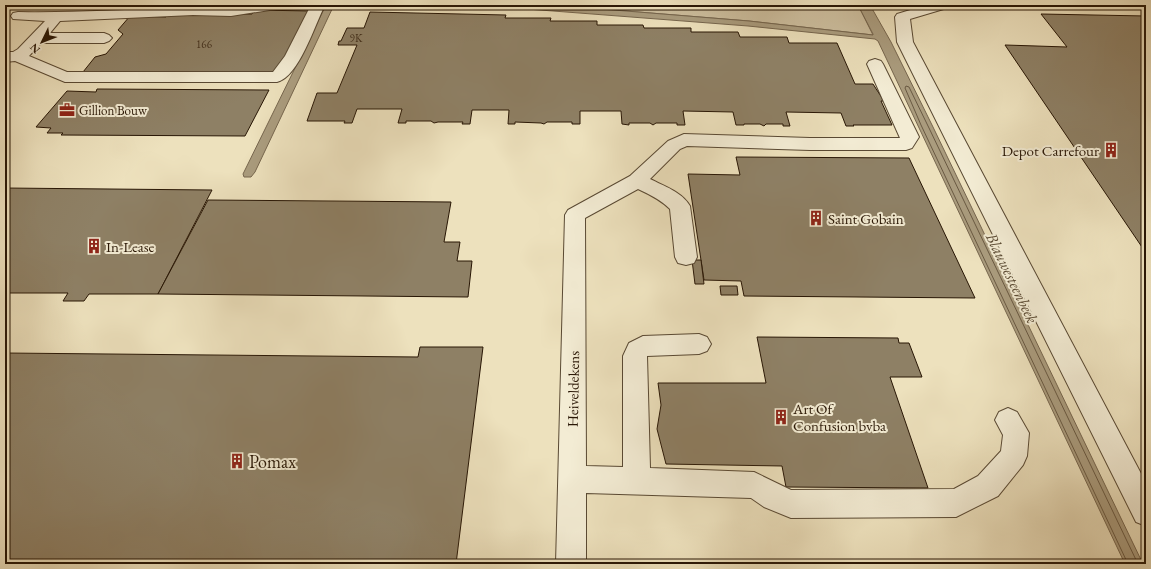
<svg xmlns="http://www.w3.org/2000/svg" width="1151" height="569" viewBox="0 0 1151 569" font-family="'EB Garamond',serif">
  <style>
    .green { fill: #ccbe9e; stroke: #7a6a52 }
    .water { fill: #aa9c7e; stroke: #76664e }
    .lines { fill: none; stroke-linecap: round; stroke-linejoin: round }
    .shore { stroke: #695942; stroke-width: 1 }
    .building { fill: #8e8065; stroke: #281605 }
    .minor-casing { stroke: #594933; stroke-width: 2 }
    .minor { fill: #f3ecd4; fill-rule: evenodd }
    .labels { text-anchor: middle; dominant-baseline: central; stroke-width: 4; stroke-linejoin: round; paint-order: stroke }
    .far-number-label { font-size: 11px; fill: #42301d }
    .far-poi-label { font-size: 13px; fill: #281605; stroke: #f3ecd4; text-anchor: start }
    .poi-label { font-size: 15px; fill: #281605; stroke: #f3ecd4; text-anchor: start }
    .street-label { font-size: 15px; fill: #281605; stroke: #f3ecd4 }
    .water-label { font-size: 16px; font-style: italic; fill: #5c4c35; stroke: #f3ecd4 }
    .near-poi-label { font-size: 18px; fill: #281605; stroke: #f3ecd4; text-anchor: start }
  </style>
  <rect width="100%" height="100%" fill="#ede1bd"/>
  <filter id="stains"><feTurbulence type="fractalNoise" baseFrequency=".005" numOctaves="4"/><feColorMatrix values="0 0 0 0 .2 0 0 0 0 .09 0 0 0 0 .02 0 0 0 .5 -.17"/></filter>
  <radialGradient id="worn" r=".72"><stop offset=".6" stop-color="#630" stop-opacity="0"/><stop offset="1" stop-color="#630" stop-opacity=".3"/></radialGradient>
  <path class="green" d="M552 5H858L873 35 749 21Z"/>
  <g class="water">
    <path d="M326 5H334L255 172 251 177H244L243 174Z"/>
    <path d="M475 5H552L749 21 873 35V34L858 5H870L891 42 933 127 1143 564H1125L878 41 875 39 748 26Z"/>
  </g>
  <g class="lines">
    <g class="shore">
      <path d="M527 5 570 8 572 5"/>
      <path d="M1128 564 921 125 905 88 906 86 909 87 929 128 1138 564"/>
    </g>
  </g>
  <g class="building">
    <path d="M254 10 312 11 279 72H83L95 57 106 54 123 34 118 30 130 16 166 17 168 14H252Z"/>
    <path d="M370 12 506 15 505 18H551L550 21H597V25H643L644 28H691V32H738L740 37H787L789 43H837L855 84H873L884 101H881L892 125H853L854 126H846L841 113 786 112 790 126H783V124H766L764 126 760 124H744V125H736L733 112 683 111 685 125H677V123H656L653 125 650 123H629V125L622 124 621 111H580V124H572V122H547L544 124 541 123 515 122V124H508L509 110H472L470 124H462L463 122H438L434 123 431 121H406V123H398L402 109H357L352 123H344L345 121H307L317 93H337L357 45H338L339 41H341L347 28H364Z"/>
    <path d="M1041 14 1146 16V253L1005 45 1067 47Z"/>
    <path d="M97 89 269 90 245 136 61 135 63 133H47L51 128 36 127 67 91 96 92Z"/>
    <path d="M736 157 909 158 975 298 744 296 741 281 704 280 688 174 740 175Z"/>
    <path d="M5 188 212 190 158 294H89L84 301H63L68 293H5Z"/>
    <path d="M208 200 451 202 444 242H460L457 261H472L468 297 158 294Z"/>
    <path d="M692 260H701L704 284H695Z"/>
    <path d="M720 286H737L738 295H721Z"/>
    <path d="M757 337 898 338 899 343H909L922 377H890L928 488 786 487 782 466 666 464 657 429 661 405 658 383H766Z"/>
    <path d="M420 347H483L456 564H5V353L418 357Z"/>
  </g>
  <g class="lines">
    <defs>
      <g id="minor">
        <path d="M248 5H283L281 8 276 9 231 16 193 15 60 21 50 33H104L109 35 112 38 109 41 104 43H41L29 56 67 72H273L285 56 311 5H325C315 24 299 77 277 82H65L15 61 5 62V52H13L18 49 45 21 13 19 11 16 13 13 18 12C69 13 120 10 171 8 197 6 223 9 248 5Z"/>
        <path d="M927 5H949L947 8 910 19 913 42 1146 483V526L1136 522 897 42 895 17 897 14Z"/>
        <path d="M875 59 881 61 883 64 919 137 912 148 906 150H810L687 146 680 149 650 179C664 186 682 192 690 206L697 257 694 263 686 265 678 263 675 257 670 209C661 200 649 194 638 189L585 218 586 466 623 467V356L629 343 643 336 699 334 707 337 711 344 707 351 699 354 647 356 650 468 754 472 791 490 954 489 978 476 1001 451 1003 435 995 420 999 412 1008 408 1017 412 1029 433 1027 456 1023 465 998 496 956 517 791 518 764 507 751 498 586 493V564H556L565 215 568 210 630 176 668 141 684 134 810 138H900L867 64 869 61Z"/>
      </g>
    </defs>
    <use href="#minor" class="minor-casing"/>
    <use href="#minor" class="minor"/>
  </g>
  <defs>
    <symbol id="office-bare" viewBox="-9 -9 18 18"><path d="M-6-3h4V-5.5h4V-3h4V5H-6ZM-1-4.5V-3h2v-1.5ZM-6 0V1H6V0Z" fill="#8f2418" stroke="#f3ecd4" stroke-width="2.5" paint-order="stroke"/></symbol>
    <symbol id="building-bare" viewBox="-9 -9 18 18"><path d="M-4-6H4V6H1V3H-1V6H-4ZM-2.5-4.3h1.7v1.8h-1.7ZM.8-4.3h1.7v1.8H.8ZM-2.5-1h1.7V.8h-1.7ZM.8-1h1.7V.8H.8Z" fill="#8f2418" stroke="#f3ecd4" stroke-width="2.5" paint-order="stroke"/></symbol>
  </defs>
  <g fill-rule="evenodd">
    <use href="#office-bare" x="56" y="99" width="22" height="22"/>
    <use href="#building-bare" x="1100" y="139" width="22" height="22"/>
    <use href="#building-bare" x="805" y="207" width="22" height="22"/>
    <use href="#building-bare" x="83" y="235" width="22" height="22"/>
    <use href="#building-bare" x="770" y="406" width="22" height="22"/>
    <use href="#building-bare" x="226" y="450" width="22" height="22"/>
  </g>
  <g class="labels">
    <g class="far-number-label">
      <text x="356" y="38">9K</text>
      <text x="204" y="44">166</text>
    </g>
    <g class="far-poi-label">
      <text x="79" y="110">Gillion Bouw</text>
    </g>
    <g class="poi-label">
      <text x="1099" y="150" text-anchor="end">Depot Carrefour</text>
      <text x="828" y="218">Saint Gobain</text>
      <text x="106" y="246">In-Lease</text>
      <text x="793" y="408">Art Of<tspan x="793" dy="17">Confusion bvba</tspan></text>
    </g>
    <g class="street-label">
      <text transform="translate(573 389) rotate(-89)">Heiveldekens</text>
    </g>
    <g class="water-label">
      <text transform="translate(1012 278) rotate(64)">Blauwesteenbeek</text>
    </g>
    <g class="near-poi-label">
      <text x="249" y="461">Pomax</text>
    </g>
  </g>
  <rect width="1151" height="569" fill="none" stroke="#ede1bd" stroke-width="20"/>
  <rect x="6" y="6" width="1139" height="557" fill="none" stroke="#281605" stroke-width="2"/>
  <rect x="10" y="10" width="1131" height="549" fill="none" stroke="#281605"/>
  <g transform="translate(42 42) rotate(227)" stroke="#f3ecd4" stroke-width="3" paint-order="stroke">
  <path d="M0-3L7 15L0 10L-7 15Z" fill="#281605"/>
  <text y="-6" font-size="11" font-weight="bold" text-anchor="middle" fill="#281605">N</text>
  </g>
  <rect width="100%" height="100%" filter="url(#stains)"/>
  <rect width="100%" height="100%" fill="url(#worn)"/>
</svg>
